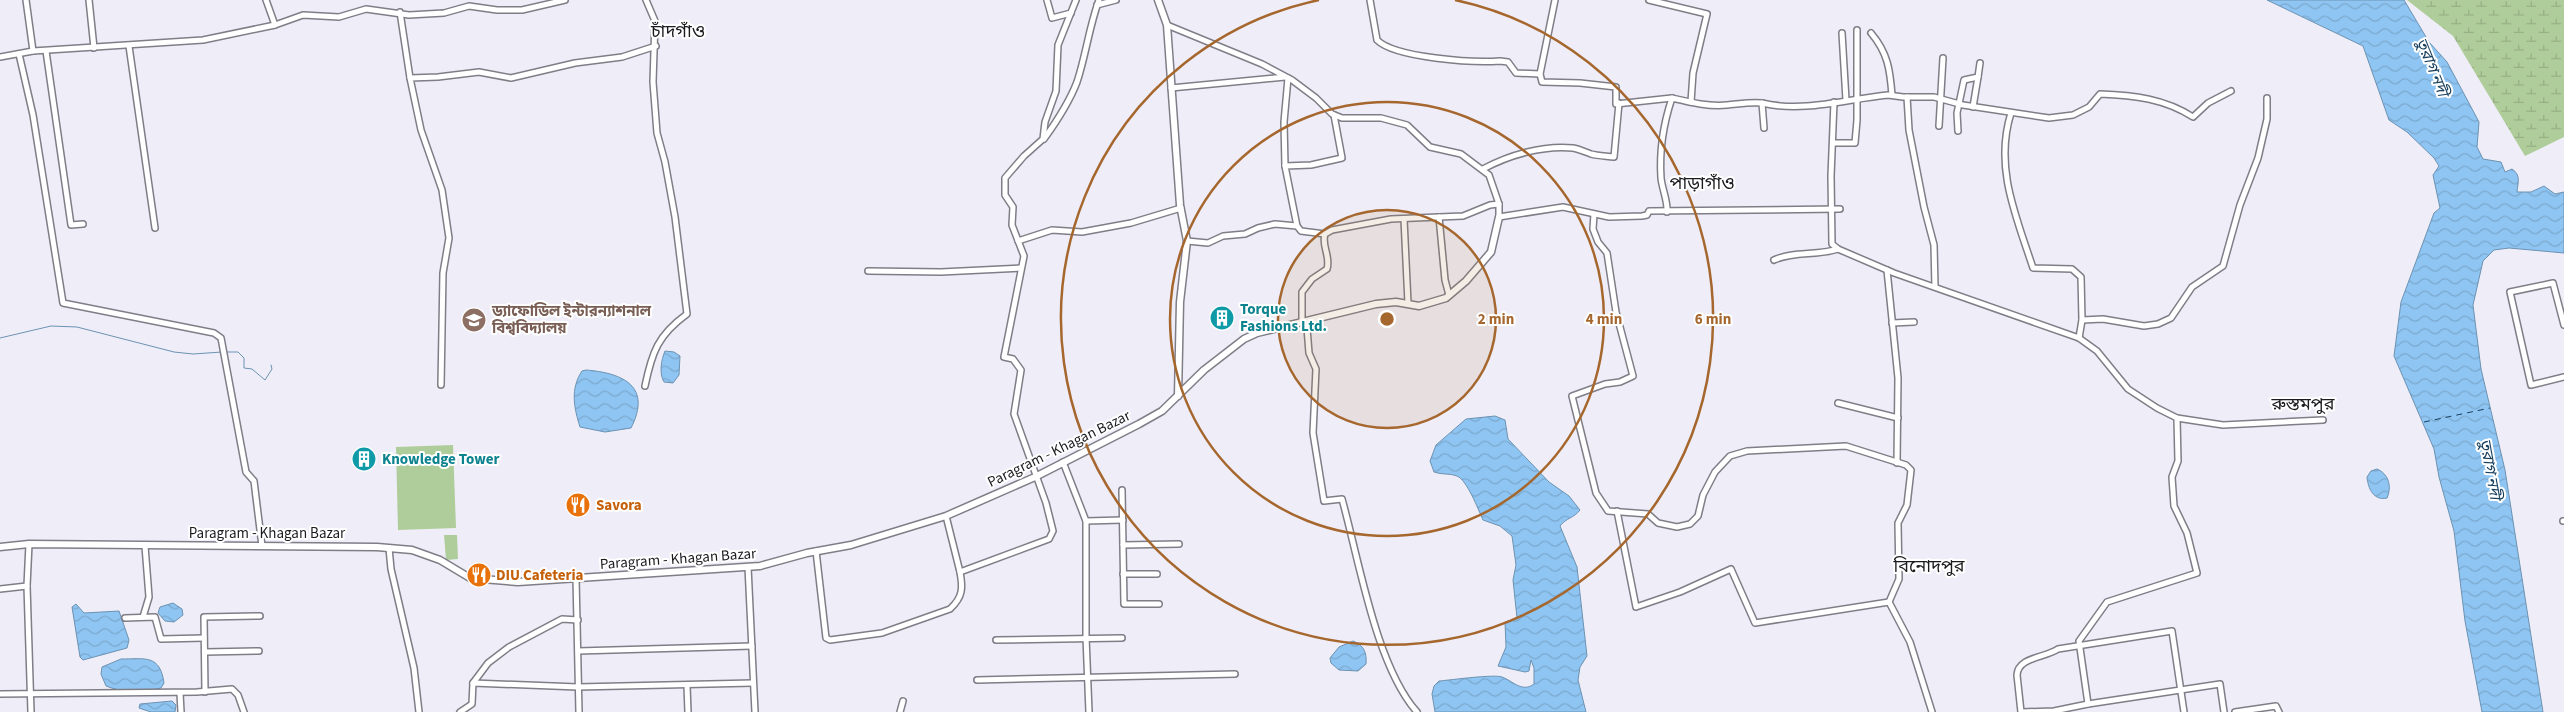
<svg xmlns="http://www.w3.org/2000/svg" width="2564" height="712" viewBox="0 0 2564 712" font-family="'Source Sans 3','Noto Sans Bengali',sans-serif">
  <style>
    .green { fill: #afcd9a }
    .wetland { fill: url(#wetland-marsh) }
    .water { fill: url(#water-waves); stroke: #6c92b2 }
    .lines { fill: none; stroke-linecap: round; stroke-linejoin: round }
    .stream { stroke: #6c92b2; stroke-width: 1 }
    .ferry { stroke: #183f5e; stroke-width: 1; stroke-dasharray: 6 5; stroke-linecap: butt }
    .minor-casing { stroke: #7f7e87; stroke-width: 8 }
    .tertiary-casing { stroke: #7f7e87; stroke-width: 9 }
    .minor { stroke: #fff; stroke-width: 5 }
    .tertiary { stroke: #fff; stroke-width: 6 }
    .ring { fill: none; stroke: #a6672e; stroke-width: 2.5 }
    .labels { text-anchor: middle; dominant-baseline: central; stroke-width: 4; stroke-linejoin: round; paint-order: stroke }
    .culture-label { font-size: 15px; font-weight: bold; fill: #0d838f; stroke: #fff; text-anchor: start }
    .education-label { font-size: 15px; font-weight: bold; fill: #785e54; stroke: #fff; text-anchor: start }
    .street-label { font-size: 15px; fill: #1b1a1e; stroke: #fff }
    .food-label { font-size: 15px; font-weight: bold; fill: #c56008; stroke: #fff; text-anchor: start }
    .water-label { font-size: 16px; font-style: italic; fill: #183f5e; stroke: #fff }
    .quarter-label { font-size: 18px; fill: #1b1a1e; stroke: #fff }
    .centre { fill: #a6672e; stroke: #fff; stroke-width: 2.5 }
    .ring-label { font-size: 15px; text-anchor: middle; font-weight: bold; fill: #a6672e; stroke: #fff; stroke-width: 4; stroke-linejoin: round; paint-order: stroke }
  </style>
  <defs>
    <pattern id="wetland-marsh" width="20" height="14" patternUnits="userSpaceOnUse" patternTransform="scale(1.25)"><rect width="20" height="14" fill="#afcd9a"/><path d="M1 5h8M5 5V1M11 12h8M15 12V8" fill="none" stroke="#96af84"/></pattern>
    <pattern id="water-waves" width="16" height="10" patternUnits="userSpaceOnUse" patternTransform="scale(1.25)"><rect width="16" height="10" fill="#8fc5f2"/><path d="M0 5q4-4 8 0t8 0" fill="none" stroke="#7ba9cf"/></pattern>
  </defs>
  <rect width="100%" height="100%" fill="#efeef8"/>
  <g class="green">
    <path d="M453 445 456 528 398 530 396 447Z"/>
    <path d="M444 535H457L458 559 446 560Z"/>
  </g>
  <path class="wetland" d="M2407 0H2564V137L2525 156 2453 36Z"/>
  <g class="water">
    <path d="M2267 0H2404L2429 42 2447 62 2479 122 2477 147 2483 159 2501 162 2505 172 2512 169C2521 175 2518 182 2517 192H2531L2544 186 2555 194 2564 192V253L2509 248 2494 250 2483 261 2473 305 2481 369 2505 470 2543 712H2482L2465 621 2454 531 2439 477 2434 449 2394 356 2401 302 2434 213 2440 208 2433 175 2439 166 2434 158 2407 132 2389 120 2363 46Z"/>
    <path d="M665 351 674 352 680 356 679 375 673 383 664 382C659 374 661 360 665 351Z"/>
    <path d="M586 370C624 373 652 387 631 428L605 432 580 427C574 408 570 389 582 371Z"/>
    <path d="M1495 416 1505 420 1508 439 1549 482 1569 496 1580 510C1574 518 1566 518 1560 526L1577 567 1587 656 1580 667 1578 680 1586 712H1435L1432 694 1434 686 1439 681C1451 680 1494 674 1502 677 1513 681 1522 693 1534 684V668L1531 660 1529 671 1525 672 1498 666 1506 647 1505 622 1517 618 1513 580 1516 565 1512 536 1500 526 1483 520C1478 509 1467 480 1457 476 1450 473 1442 475 1434 472L1430 461 1436 445 1466 419Z"/>
    <path d="M2377 469C2389 474 2392 487 2387 498 2374 501 2368 489 2367 477L2371 471Z"/>
    <path d="M173 603 182 609 183 615 174 622 165 621 158 613 160 607Z"/>
    <path d="M76 604 84 613 119 611 129 640 127 648 83 660 80 657 72 607Z"/>
    <path d="M1353 641C1364 645 1367 653 1366 664L1358 671 1339 670 1331 663 1330 658 1339 647Z"/>
    <path d="M121 659C145 659 160 654 164 683L161 688C144 692 122 693 106 686L101 674 102 667Z"/>
    <path d="M172 701 176 705 175 712H151L139 708 140 704Z"/>
  </g>
  <g class="lines">
    <g class="stream">
      <path d="M0 338 51 326 77 327 174 352 193 354 222 352"/>
      <path d="M226 352H238L244 358V368L252 369 265 380 272 369 271 365"/>
    </g>
    <path class="ferry" d="M2424 422 2490 408"/>
    <defs>
      <g id="minor">
        <path d="M26 0 33 51"/>
        <path d="M89 0 94 48"/>
        <path d="M266 0 275 25"/>
        <path d="M1047 0 1052 18 1071 13"/>
        <path d="M1370 0 1377 40C1395 58 1474 63 1500 61L1508 62 1516 73 1540 74"/>
        <path d="M1555 0 1540 74 1542 82 1580 83 1616 87V104L1672 98"/>
        <path d="M1649 0 1707 14 1693 73 1691 102"/>
        <path d="M1097 5 1116 0"/>
        <path d="M400 12 410 78"/>
        <path d="M1167 25 1262 64 1292 80 1316 98 1332 114 1342 118H1381L1407 125 1430 147 1461 154 1489 175 1499 204V217L1563 207 1609 217 1642 216 1647 215 1649 211 1840 209"/>
        <path d="M1842 33 1846 100"/>
        <path d="M1871 33C1888 53 1890 70 1892 95"/>
        <path d="M129 46 155 228"/>
        <path d="M46 51 71 225 83 224"/>
        <path d="M19 54 33 115 63 303 214 333 221 338 246 472 254 481 262 546"/>
        <path d="M0 57 33 51 203 40 275 25 303 15 339 17 366 9 409 15 444 13 469 6 497 10H522L565 0"/>
        <path d="M1171 88 1285 77"/>
        <path d="M1907 97 1909 130 1924 207 1934 245 1935 287"/>
        <path d="M1834 102 1831 176 1832 244 1838 249 1894 273 2079 338 2097 351 2128 389 2157 408 2177 418 2223 425 2323 420"/>
        <path d="M1762 103C1804 113 1846 99 1888 95L1903 97H1934L1963 105 2049 118 2073 115 2089 107 2100 94C2134 95 2165 99 2193 117L2208 103 2231 91"/>
        <path d="M1973 107 1978 77"/>
        <path d="M2011 113C1994 167 2016 216 2033 268L2072 269 2081 277 2082 320 2079 338"/>
        <path d="M1939 126 1943 58"/>
        <path d="M1958 131 1957 113 1964 80 1978 77 1980 63"/>
        <path d="M1044 139C1057 121 1069 103 1077 82 1086 55 1089 27 1099 0"/>
        <path d="M1833 143H1855L1857 120V30"/>
        <path d="M1285 166 1284 122 1288 78"/>
        <path d="M1483 169C1509 155 1543 145 1573 148 1579 149 1585 152 1591 154 1598 156 1607 156 1614 157L1619 103"/>
        <path d="M1667 212C1668 201 1662 189 1661 178 1659 149 1663 125 1672 98 1689 102 1709 107 1727 105 1739 104 1749 102 1762 103L1764 128"/>
        <path d="M1594 214 1593 229 1598 242 1607 253 1616 312 1633 376 1620 382 1605 384 1572 396 1596 493 1608 511 1648 514 1658 523 1677 527 1690 524 1698 516 1703 495 1715 472 1730 456 1747 451 1846 446 1906 465 1911 470 1907 505 1898 523 1899 579 1889 602"/>
        <path d="M1439 217 1445 280 1449 295"/>
        <path d="M1404 219 1408 303"/>
        <path d="M1297 226 1285 166 1311 165 1342 158 1334 115"/>
        <path d="M1018 241 1052 230 1082 232 1131 223 1181 208"/>
        <path d="M1187 241 1208 243 1223 236 1245 234 1258 228 1275 224 1297 226 1301 231 1325 234"/>
        <path d="M1774 260C1794 251 1816 256 1838 249"/>
        <path d="M1887 270 1898 378 1897 463"/>
        <path d="M868 271 941 272 1021 268"/>
        <path d="M2082 320 2103 319 2144 326 2158 324 2171 318 2192 287 2223 266 2240 205 2258 158 2267 119V98"/>
        <path d="M1892 323 1914 322"/>
        <path d="M2564 325 2553 283 2510 292 2531 385 2564 377"/>
        <path d="M441 385 443 273 449 238 442 190 421 130 410 78 438 77 479 72 511 78 575 63 622 57 656 46"/>
        <path d="M645 386C652 352 658 335 687 314L675 217 665 162 657 133 653 82 655 21 646 0"/>
        <path d="M1838 403 1898 418"/>
        <path d="M1063 462 1086 521V637L1089 712"/>
        <path d="M1122 490 1124 604H1159"/>
        <path d="M1617 511 1636 607 1680 592 1731 569 1755 623 1889 602 1910 642 1932 712"/>
        <path d="M946 516 960 572 1049 539 1053 531 1046 503 1014 414 1021 370 1013 359 1004 357 1024 256 1012 225 1013 207 1005 195V178L1024 156 1043 139 1045 122 1056 91 1058 45 1076 0"/>
        <path d="M1086 521 1123 520"/>
        <path d="M2563 521H2564"/>
        <path d="M29 544 27 586 31 712"/>
        <path d="M1123 545 1179 544"/>
        <path d="M389 548 391 569 414 668 419 712"/>
        <path d="M816 551 826 638 830 640 882 633 950 609C963 597 963 588 960 572"/>
        <path d="M748 567 755 712"/>
        <path d="M1123 574H1157"/>
        <path d="M576 578 579 712"/>
        <path d="M0 589 27 586"/>
        <path d="M143 617 149 597 145 546"/>
        <path d="M125 618 155 617 161 639 204 638"/>
        <path d="M996 640 1122 638"/>
        <path d="M578 651 752 646"/>
        <path d="M205 652 259 651"/>
        <path d="M977 680 1235 674"/>
        <path d="M473 683 488 663 509 647 562 619 578 620"/>
        <path d="M687 686 688 712"/>
        <path d="M205 692 204 617 260 616"/>
        <path d="M180 693 181 712"/>
        <path d="M0 694 197 692 232 689 238 695 244 712"/>
        <path d="M2088 704 2220 684 2224 712"/>
        <path d="M460 712 472 704 473 683 578 687 753 683"/>
        <path d="M900 712 903 701"/>
        <path d="M1417 712C1376 666 1359 560 1342 499L1324 501 1313 433 1316 369 1309 353 1307 328 1302 322V292L1312 279 1327 269C1331 256 1321 246 1325 234L1332 230 1391 219 1463 216 1490 205 1499 204"/>
        <path d="M2021 712 2017 675C2018 657 2045 658 2058 649L2172 631 2184 712"/>
        <path d="M2022 712 2054 711 2088 704 2079 641 2107 602 2197 573 2187 533 2174 506 2172 477 2178 461 2177 418"/>
        <path d="M2235 712 2276 706 2279 712"/>
      </g>
      <g id="tertiary">
        <path d="M1158 0 1167 25 1180 205 1187 241 1180 302 1178 396"/>
        <path d="M0 547 29 544 377 547 412 550 440 560 470 578 518 582 760 566 807 553 851 545 946 516 1035 477 1139 424 1162 411 1204 370 1244 339 1257 333 1376 304 1396 302 1419 306 1446 298 1466 281 1491 252 1499 217"/>
      </g>
    </defs>
    <use href="#minor" class="minor-casing"/>
    <use href="#tertiary" class="tertiary-casing"/>
    <use href="#minor" class="minor"/>
    <use href="#tertiary" class="tertiary"/>
  </g>
  <circle cx="1387" cy="319" r="109" fill="#a6672e" fill-opacity=".12"/>
  <g class="ring">
    <circle cx="1387" cy="319" r="109"/>
    <circle cx="1387" cy="319" r="217"/>
    <path d="M1455 0A326 326 0 1 1 1319 0"/>
  </g>
  <defs>
    <symbol id="building-disc" viewBox="-11 -11 22 22"><circle r="9.5" fill="#0f9aa8" stroke="#fff"/><path d="M-4-6H4V6H1V3H-1V6H-4ZM-2.5-4.3h1.7v1.8h-1.7ZM.8-4.3h1.7v1.8H.8ZM-2.5-1h1.7V.8h-1.7ZM.8-1h1.7V.8H.8Z" fill="#fff"/></symbol>
    <symbol id="university-disc" viewBox="-11 -11 22 22"><circle r="9.5" fill="#8d6e63" stroke="#fff"/><path d="M0-5L7-2L0 1L-7-2ZM-4 1L0 2.5L4 1V4Q0 6-4 4Z" fill="#fff"/></symbol>
    <symbol id="restaurant-disc" viewBox="-11 -11 22 22"><circle r="9.5" fill="#e8710a" stroke="#fff"/><path d="M-5-6h1v4h1v-4h1v4h1v-4h1v5L-1.5 .5V6h-2V.5L-5-1ZM5-6V6H3V1.5H1.5Q1.5-4 5-6Z" fill="#fff"/></symbol>
  </defs>
  <g fill-rule="evenodd">
    <use href="#building-disc" x="1208" y="304" width="28" height="28"/>
    <use href="#university-disc" x="460" y="306" width="28" height="28"/>
    <use href="#building-disc" x="350" y="445" width="28" height="28"/>
    <use href="#restaurant-disc" x="564" y="491" width="28" height="28"/>
    <use href="#restaurant-disc" x="465" y="561" width="28" height="28"/>
  </g>
  <g class="labels">
    <g class="culture-label">
      <text x="1240" y="309">Torque<tspan x="1240" dy="17">Fashions Ltd.</tspan></text>
      <text x="382" y="459">Knowledge Tower</text>
    </g>
    <g class="education-label">
      <text x="492" y="311">ড্যাফোডিল ইন্টারন্যাশনাল<tspan x="492" dy="17">বিশ্ববিদ্যালয়</tspan></text>
    </g>
    <g class="street-label">
      <text transform="translate(1059 449) rotate(-26)">Paragram - Khagan Bazar</text>
      <text x="267" y="533">Paragram - Khagan Bazar</text>
      <text transform="translate(678 559) rotate(-4)">Paragram - Khagan Bazar</text>
    </g>
    <g class="food-label">
      <text x="596" y="505">Savora</text>
      <text x="496" y="575">DIU Cafeteria</text>
    </g>
    <g class="water-label">
      <text transform="translate(2432 67) rotate(68)">তুরাগ নদী</text>
      <text transform="translate(2490 469) rotate(80)">তুরাগ নদী</text>
    </g>
    <g class="quarter-label">
      <text x="678" y="31">চাঁদগাঁও</text>
      <text x="1702" y="183">পাড়াগাঁও</text>
      <text x="2303" y="404">রুস্তমপুর</text>
      <text x="1929" y="566">বিনোদপুর</text>
    </g>
  </g>
  <circle cx="1387" cy="319" r="8" class="centre"/>
  <g class="ring-label">
    <text x="1496" y="324">2 min</text>
    <text x="1604" y="324">4 min</text>
    <text x="1713" y="324">6 min</text>
  </g>
</svg>
